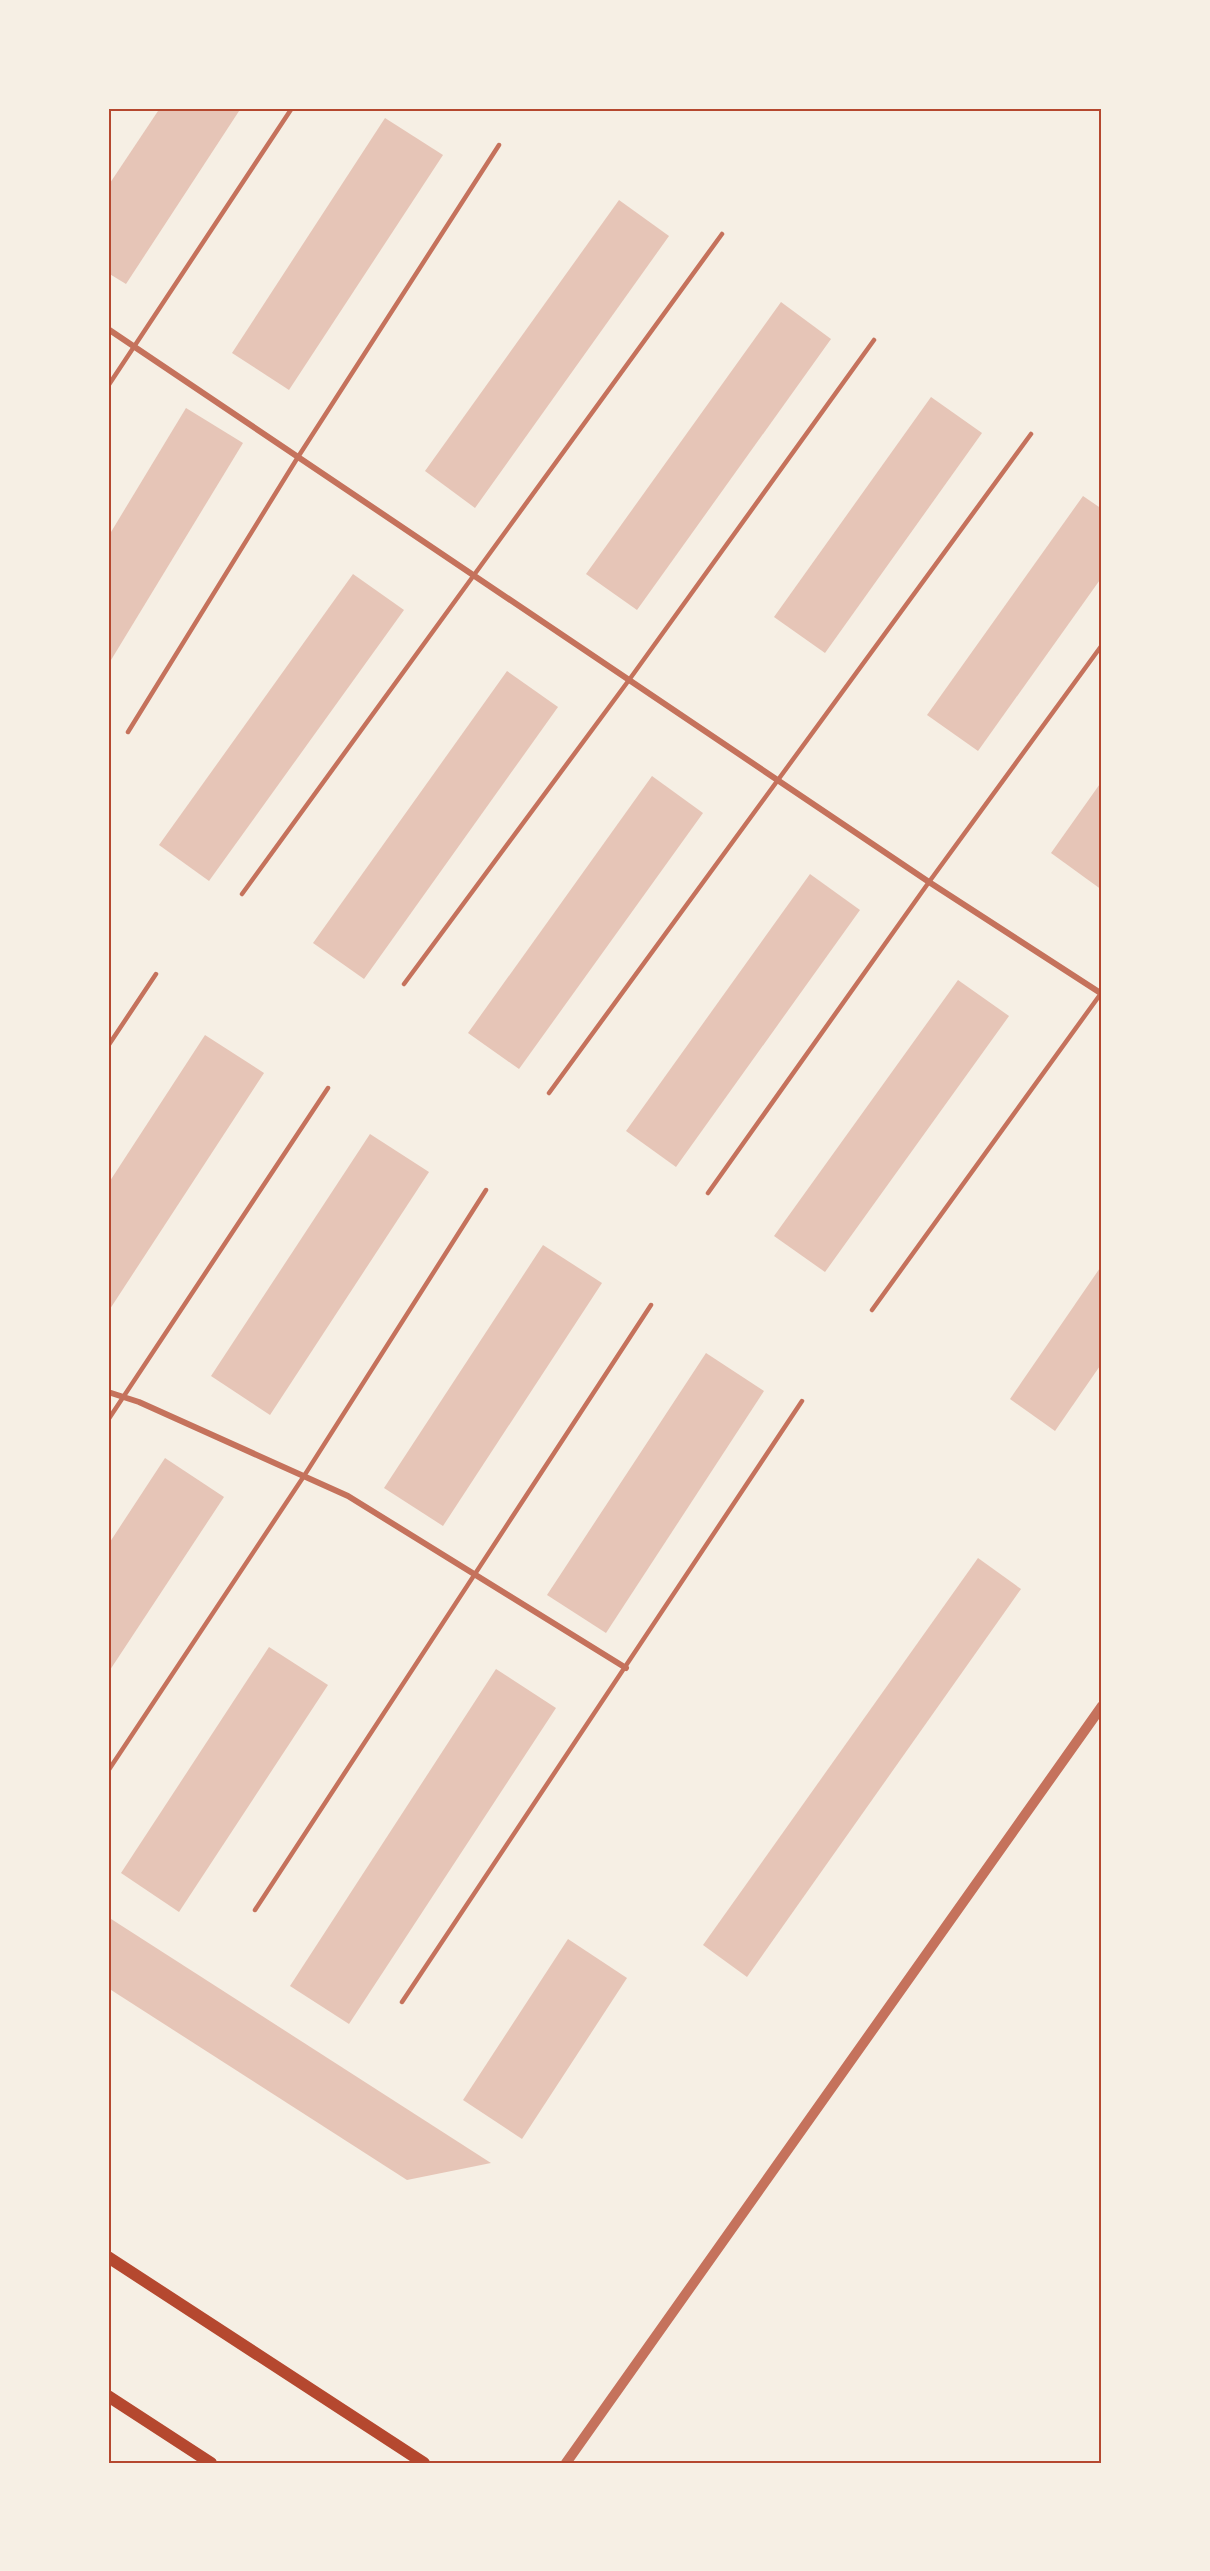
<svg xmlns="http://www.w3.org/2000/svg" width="1210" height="2571" viewBox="0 0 1210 2571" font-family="Commissioner,sans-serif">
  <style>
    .building { fill: #e6c5b7 }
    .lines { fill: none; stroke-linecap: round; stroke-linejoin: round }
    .service { stroke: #c5725c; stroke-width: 4.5 }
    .minor { stroke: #c5725c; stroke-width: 6 }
    .tertiary { stroke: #c5725c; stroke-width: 10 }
    .secondary { stroke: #b5482f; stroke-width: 12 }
    .neatline { fill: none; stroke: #b5482f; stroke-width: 2 }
  </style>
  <rect width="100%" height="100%" fill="#f6efe4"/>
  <g class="building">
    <path d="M160 108H241L126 284 108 273V186Z"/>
    <path d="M385 118 443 155 289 390 232 353Z"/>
    <path d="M619 200 669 236 475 508 425 471Z"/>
    <path d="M781 302 831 339 637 610 586 574Z"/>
    <path d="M931 397 982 433 825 653 774 617Z"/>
    <path d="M186 408 243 443 108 665V537Z"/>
    <path d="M1083 496 1102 509V577L978 751 927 715Z"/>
    <path d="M353 574 404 610 209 881 159 845Z"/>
    <path d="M507 671 558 707 364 979 313 943Z"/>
    <path d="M652 776 703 813 519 1069 468 1033Z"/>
    <path d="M1102 781V890L1051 853Z"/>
    <path d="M810 874 860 910 676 1167 626 1131Z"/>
    <path d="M958 980 1009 1016 825 1272 774 1236Z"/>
    <path d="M205 1035 264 1073 108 1312V1184Z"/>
    <path d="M370 1134 429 1172 270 1415 211 1376Z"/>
    <path d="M543 1245 602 1283 443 1526 384 1488Z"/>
    <path d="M1102 1265V1363L1055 1431 1010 1399Z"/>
    <path d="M706 1353 764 1391 606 1633 547 1595Z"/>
    <path d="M165 1458 224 1497 108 1673V1545Z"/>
    <path d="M978 1558 1021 1589 747 1977 703 1945Z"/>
    <path d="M269 1647 328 1685 179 1912 121 1873Z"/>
    <path d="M496 1669 556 1708 349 2024 290 1986Z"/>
    <path d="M108 1917 491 2163 407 2180 108 1988Z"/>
    <path d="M568 1939 627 1978 522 2139 463 2100Z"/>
  </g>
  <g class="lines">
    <g class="service">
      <path d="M108 386 292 108"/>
      <path d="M128 732 298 457 499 145"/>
      <path d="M242 894 722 234"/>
      <path d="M404 984 629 680 874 340"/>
      <path d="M108 1046 156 974"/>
      <path d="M549 1093 1031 434"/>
      <path d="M708 1193 929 882 1102 645"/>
      <path d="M872 1310 1102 992"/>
      <path d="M108 1420 328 1088"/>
      <path d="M108 1771 304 1476 486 1190"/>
      <path d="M255 1910 651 1305"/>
      <path d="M402 2002 802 1401"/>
    </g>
    <g class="minor">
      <path d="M108 329 929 882 1102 994"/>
      <path d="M108 1392 139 1402 348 1496 626 1668"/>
    </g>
    <path class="tertiary" d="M566 2463 1102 1706"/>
    <g class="secondary">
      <path d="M108 2257 424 2463"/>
      <path d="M108 2396 211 2463"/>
    </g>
  </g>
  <rect width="1210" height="2571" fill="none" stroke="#f6efe4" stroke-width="219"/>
  <rect x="110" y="110" width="990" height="2352" class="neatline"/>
</svg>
